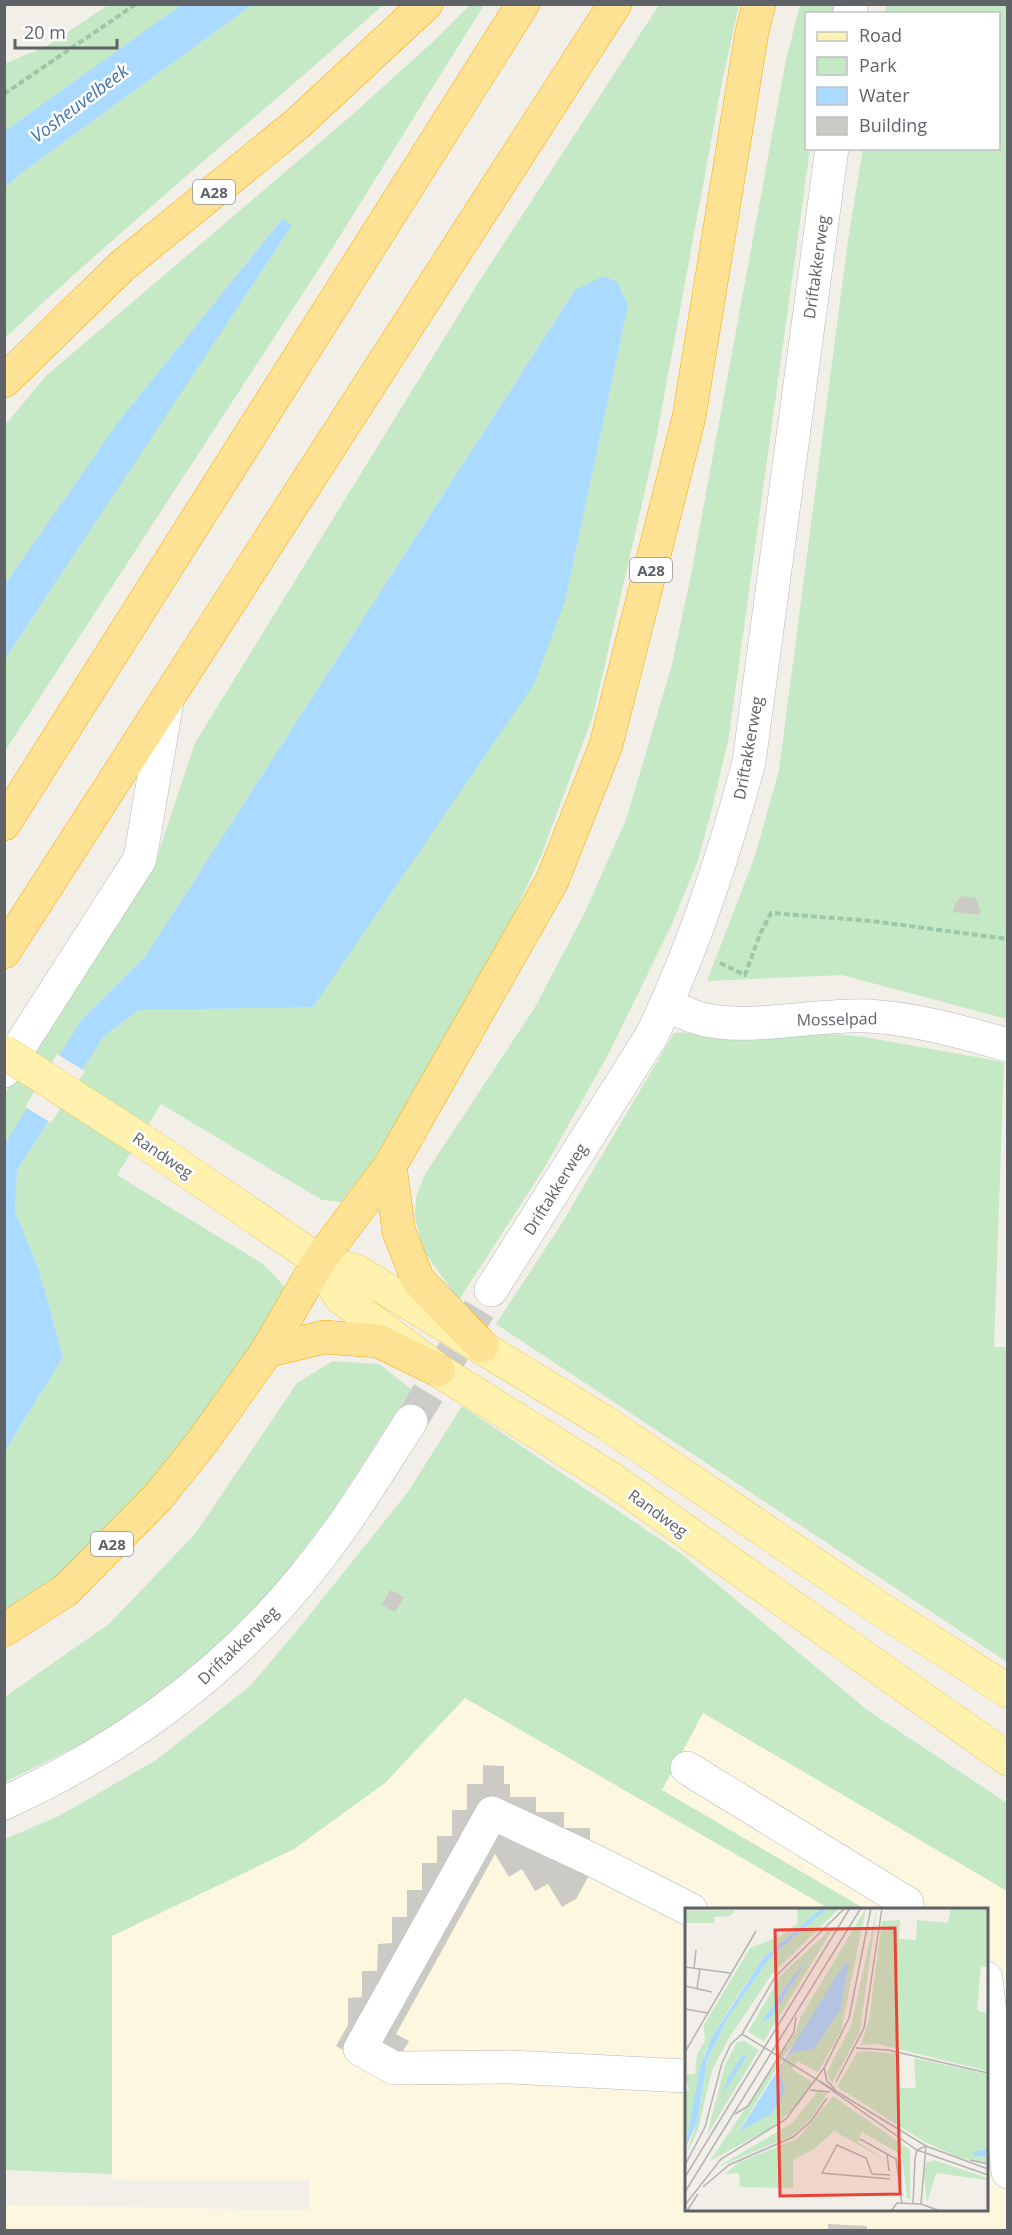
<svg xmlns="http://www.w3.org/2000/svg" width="1012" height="2235" viewBox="0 0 1012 2235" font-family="'Open Sans',sans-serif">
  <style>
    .commercial { fill: #fef7e0; fill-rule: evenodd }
    .green { fill: #c5e8c5 }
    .water { fill: #aadaff }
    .pier { fill: #f1efe8 }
    .building { fill: #cccac5 }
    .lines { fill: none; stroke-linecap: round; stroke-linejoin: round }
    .minor-tunnel { stroke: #ccccc8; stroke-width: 33; stroke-dasharray: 33 16; stroke-linecap: butt }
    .minor-casing { stroke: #b5b8bc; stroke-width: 34 }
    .major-casing { stroke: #f2c960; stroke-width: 34 }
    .highway-casing { stroke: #f9ab00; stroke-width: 34 }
    .path { stroke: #9cc7a9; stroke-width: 4; stroke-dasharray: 6 3; stroke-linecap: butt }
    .minor { stroke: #fff; stroke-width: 33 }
    .major { stroke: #fff2af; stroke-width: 33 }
    .highway { stroke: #fde293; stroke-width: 33 }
    .major-bridge-casing { stroke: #f2c960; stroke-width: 34; stroke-linecap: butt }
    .major-bridge { stroke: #fff2af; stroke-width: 33 }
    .labels { text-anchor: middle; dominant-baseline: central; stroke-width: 5; stroke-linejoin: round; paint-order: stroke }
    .shield { fill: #fff; stroke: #8f9295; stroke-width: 1.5 }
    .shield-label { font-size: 15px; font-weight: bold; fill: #5f6368 }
    .street-label { font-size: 16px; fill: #5f6368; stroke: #fff }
    .water-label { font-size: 18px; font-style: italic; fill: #4174aa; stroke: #fff }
    .inset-road { fill: none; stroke: #b3b3b1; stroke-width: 1.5 }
    .view { fill: #ea4335; fill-opacity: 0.15; stroke: #ea4335; stroke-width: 3 }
    .inset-edge { fill: none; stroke: #5f6368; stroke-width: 3 }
  </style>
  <rect width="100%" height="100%" fill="#f1efe8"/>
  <path class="commercial" d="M465 1697 654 1807 703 1712 1007 1891V2230H5V2205L309 2210 310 2180H112V1936L294 1849 385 1783ZM686 1910H986V2210H686Z"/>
  <g class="green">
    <path d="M108 5H181L5 131 4 64 47 46Z"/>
    <path d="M252 5H383C258 117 127 223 5 338L4 187 24 171Z"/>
    <path d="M470 5H484L333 247 5 751V659L291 225 281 220 119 421 5 584V425L46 376 353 114 435 40Z"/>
    <path d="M659 5H739L722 82 653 456 593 716 541 856 483 981 373 1161 341 1202 322 1200 161 1104 117 1175 263 1264 284 1286 281 1313 175 1464 55 1585 5 1617V1451L63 1357 39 1270 15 1211 17 1170 104 1036 139 1010 313 1006 565 601 628 306 618 283 574 291 146 955 82 1019 5 1145V1093L157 857 195 743 480 280Z"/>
    <path d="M800 5H835L833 13 806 14V148L810 149 729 736 713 805 697 863 671 926 608 1055 543 1170 459 1300 423 1250 415 1216 416 1197 425 1174 534 1009 584 914 626 820 671 668 690 580 786 60Z"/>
    <path d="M886 5H1007V1019L842 975 707 981 755 856 779 770 848 240 863 149 998 148V14L885 13Z"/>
    <path d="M780 1029 864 1037 1004 1062 994 1347H1008L1007 1662 496 1324 562 1223 674 1033Z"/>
    <path d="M333 1361 379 1364 411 1389 332 1512 259 1607 183 1677 100 1735 5 1782V1697L110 1623 195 1534 297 1383Z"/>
    <path d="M462 1406 679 1552 867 1710 1007 1803V1891L703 1713 662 1790 865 1909H830L465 1698 385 1783 294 1849 112 1936V2174L5 2170V1839L59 1816 156 1760 249 1687 295 1633 408 1492Z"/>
  </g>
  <g class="water">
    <path d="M181 5H252L24 171 5 187V131Z"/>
    <path d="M282 219 292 225 5 659V584L119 421Z"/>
    <path d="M604 276 618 283 628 306 565 601 534 684 313 1007 139 1010 104 1036 17 1170 15 1211 39 1270 63 1357 5 1451 4 1145 82 1019 146 955 575 290Z"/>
  </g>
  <path class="pier" d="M57 1054 85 1071 51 1123 25 1107Z"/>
  <g class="building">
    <path d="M961 896 976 898 980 910 979 915 953 912 954 906Z"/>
    <path d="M390 1590 404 1597 395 1612 382 1605Z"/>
    <path d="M483 1765 504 1766V1784H510V1797H536V1812H564V1828H590V1843L603 1850 576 1899 562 1907 548 1884 535 1891 522 1869 509 1877 495 1854 396 2034 409 2041 389 2076 336 2046 348 2025V1998L362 1997V1971H377L378 1944 392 1943V1917H407V1890H422V1863H437V1836H452V1810H467V1784H483Z"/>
    <path d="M828 2224 867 2226V2230H828Z"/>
  </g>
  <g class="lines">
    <path class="minor-tunnel" d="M411 1421 491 1290"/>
    <defs>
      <g id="minor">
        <path d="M850 14 851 4"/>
        <path d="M666 1005C678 1010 692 1017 705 1020 754 1030 817 1014 869 1016 917 1019 962 1032 1008 1045"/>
        <path d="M4 1071 140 859 167 701"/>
        <path d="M491 1290 652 1035C694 947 724 856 749 762L832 148"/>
        <path d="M687 1768 907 1903 908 1910"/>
        <path d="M4 1803C125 1748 232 1669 314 1564 350 1519 380 1469 411 1421"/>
        <path d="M986 1978 1008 2172"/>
        <path d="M686 2076 511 2067 394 2068 360 2049 492 1813 597 1862 691 1910"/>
      </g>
      <g id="major">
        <path d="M149 1145 319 1261 356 1271 603 1421 882 1610 1008 1691"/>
        <path d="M319 1261 340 1297 438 1370 613 1480 1008 1759"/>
      </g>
      <g id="highway">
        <path d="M4 381 122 266 297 124 426 4"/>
        <path d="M4 824 523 4"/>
        <path d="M4 952 615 4"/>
        <path d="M390 1166 399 1232 418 1280 482 1346"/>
        <path d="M267 1351 324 1337 378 1341 438 1370"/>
        <path d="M4 1630 65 1591 159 1496 203 1441 267 1351 319 1261 390 1166 552 881 606 745 689 417 752 32 759 4"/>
      </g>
    </defs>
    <use href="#minor" class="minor-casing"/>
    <use href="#major" class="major-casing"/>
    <use href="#highway" class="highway-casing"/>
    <g class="path">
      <path d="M4 94 136 4"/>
      <path d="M720 963 745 975 760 934 771 913 871 921 1008 939"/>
    </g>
    <use href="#minor" class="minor"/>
    <use href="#major" class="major"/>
    <use href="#highway" class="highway"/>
    <defs>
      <path id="major-bridge" d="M4 1052 149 1145"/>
    </defs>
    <use href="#major-bridge" class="major-bridge-casing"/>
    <use href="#major-bridge" class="major-bridge"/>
  </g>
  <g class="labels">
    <g class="shield">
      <rect x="193" y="180" width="42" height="24" rx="4.5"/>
      <rect x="630" y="558" width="42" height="24" rx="4.5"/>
      <rect x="91" y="1532" width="42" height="24" rx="4.5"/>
    </g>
    <g class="shield-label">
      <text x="214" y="192">A28</text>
      <text x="651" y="570">A28</text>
      <text x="112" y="1544">A28</text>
    </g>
    <g class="street-label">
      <text transform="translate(816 267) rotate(-82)">Driftakkerweg</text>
      <text transform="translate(748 748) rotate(-80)">Driftakkerweg</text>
      <text transform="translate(837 1019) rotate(-1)">Mosselpad</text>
      <text transform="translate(163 1155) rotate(34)">Randweg</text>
      <text transform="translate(555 1189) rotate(-58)">Driftakkerweg</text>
      <text transform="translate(658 1513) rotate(36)">Randweg</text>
      <text transform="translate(238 1645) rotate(-44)">Driftakkerweg</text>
    </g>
    <g class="water-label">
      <text transform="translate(79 103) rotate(-37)">Vosheuvelbeek</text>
    </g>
  </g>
  <g transform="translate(685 1908)">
    <rect width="303" height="303" fill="#f1efe8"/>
    <path d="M112 0H137L78 50 42 104 20 144 8 216 0 233V184L4 181 0 166H10L12 146 20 133 19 117 65 40 96 28 113 15ZM143 0H155L87 66 44 130 27 162 13 222 0 249 12 214 22 154 41 113 84 51ZM181 0 156 123 133 164 112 153 107 161 127 174 114 196 86 220 25 253 111 124 115 110ZM158 93 129 141 105 145 95 161 100 183 54 223 102 143ZM192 0 175 123 147 176 142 164 166 118ZM266 0H303V59L296 58 292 102 303 106V163L192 136 176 137 184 112 197 13 215 12 214 31 231 32 232 12 263 15ZM50 2 45 8 29 9V15H0V3ZM150 17 79 133 63 124 96 67ZM125 48 86 110 76 115 105 72ZM60 133 74 142 22 227 40 157 52 134ZM185 143 212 146 211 180H231L229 150 303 166 302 241 290 249 303 248V255L273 249 240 234 152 179 172 144ZM133 183 142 186 124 213 106 228 31 260 107 215ZM148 188 225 242V291H222L217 247 177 224 173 234 202 253 149 223 129 241 108 252V280L55 279 54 265 40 266 54 254 112 231ZM249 252 302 270 303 272 251 265 242 295 239 266 241 255Z" fill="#c5e8c5" fill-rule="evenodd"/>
    <path d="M137 0H143L84 51 41 113 22 153 12 214 0 241 15 160 27 129 78 50ZM125 48 86 110 76 115 105 72ZM164 55 155 102 129 141 105 145 95 161 100 183 87 205 54 224 159 56ZM62 147 40 183 36 192 43 170 57 148ZM303 188V248L290 249 288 244 302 241Z" fill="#aadaff"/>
    <path class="inset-road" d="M0 1 55 0M0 59 45 65M9 60 11 42M0 78 27 84M12 80 15 61M0 101 23 105M57 126 241 238 303 261M171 140 203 142 303 165M0 144 71 23M139 160 142 173 150 181M131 171 232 242 303 267M151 174 179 120 197 0M125 182 145 184M50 206 63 198 109 124 111 109M175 231 202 246 204 263M202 246 211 251 217 296M285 252 303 256M0 257 20 219 37 155 46 136 57 126 90 69 160 0M205 267 187 266 181 250 152 237 137 265 205 271M0 269 165 0M18 279 44 257 108 229 126 213 142 190M0 284 176 0M228 296 230 250 232 242 241 238 236 296M0 297 36 251 101 211 139 160 164 110 186 0M2 303 13 286M206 303 212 295 236 296 255 303"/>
    <path class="view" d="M210 20 215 286 95 288 90 22Z"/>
    <rect width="303" height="303" class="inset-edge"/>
  </g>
  <rect width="1012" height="2235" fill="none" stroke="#5f6368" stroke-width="12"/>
  <rect x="805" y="12" width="195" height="138" fill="#ffffff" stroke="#bfc1c3" stroke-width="1.5"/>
  <rect x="817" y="32" width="30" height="9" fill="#fff2af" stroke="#bfc1c3" stroke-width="1.5"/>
  <text x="859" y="42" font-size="18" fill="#5f6368">Road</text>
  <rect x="817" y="57" width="30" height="18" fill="#c5e8c5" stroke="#bfc1c3" stroke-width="1.5"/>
  <text x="859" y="72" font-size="18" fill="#5f6368">Park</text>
  <rect x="817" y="87" width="30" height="18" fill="#aadaff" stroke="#bfc1c3" stroke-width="1.5"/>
  <text x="859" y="102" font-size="18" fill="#5f6368">Water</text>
  <rect x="817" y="117" width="30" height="18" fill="#cccac5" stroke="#bfc1c3" stroke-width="1.5"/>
  <text x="859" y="132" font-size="18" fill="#5f6368">Building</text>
  <path d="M15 39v9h102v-9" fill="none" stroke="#5f6368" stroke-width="3"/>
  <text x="24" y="39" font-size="18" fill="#5f6368" stroke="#ffffff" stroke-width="4.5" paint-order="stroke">20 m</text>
</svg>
